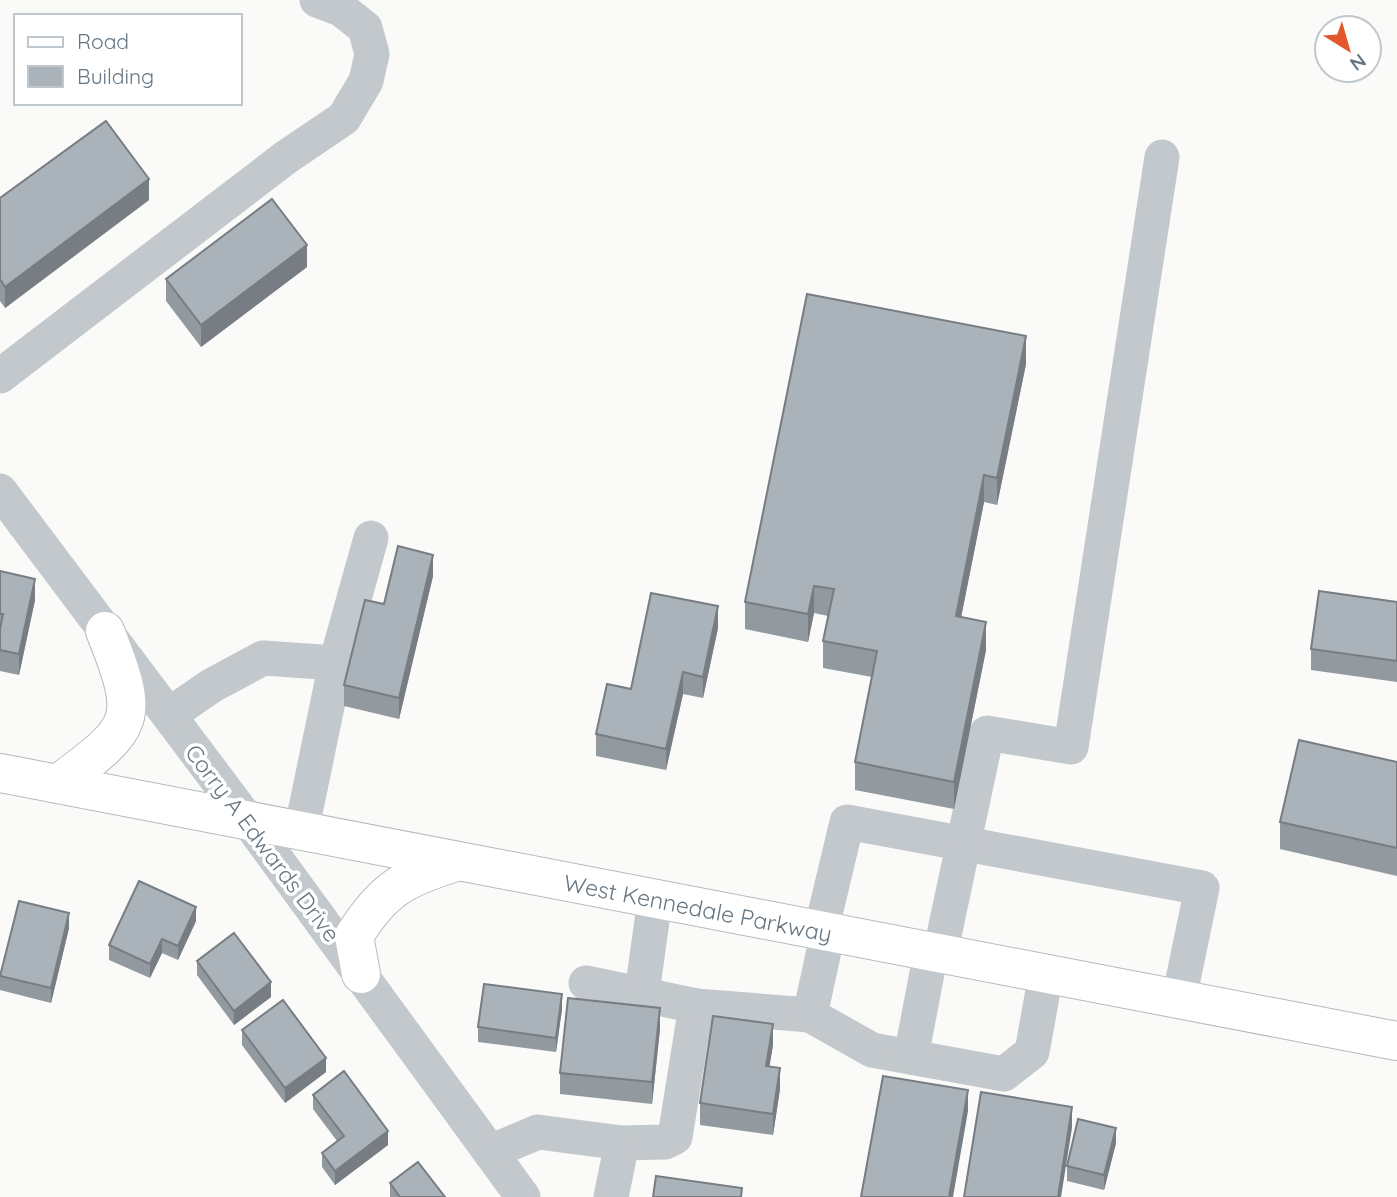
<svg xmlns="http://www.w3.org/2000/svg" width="1397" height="1197" viewBox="0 0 1397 1197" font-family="Quicksand,sans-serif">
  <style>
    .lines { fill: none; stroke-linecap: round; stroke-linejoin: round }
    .major-casing { stroke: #b5babe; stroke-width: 40 }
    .minor { stroke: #c3c8cc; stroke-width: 35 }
    .major { stroke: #fff; stroke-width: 38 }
    .wall { fill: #929a9f }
    .shaded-wall { fill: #777d82 }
    .building { fill: #aab3b9; stroke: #777d82; stroke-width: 2 }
    .labels { text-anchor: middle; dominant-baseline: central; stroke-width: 7; stroke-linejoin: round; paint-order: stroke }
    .street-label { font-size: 23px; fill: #657683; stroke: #fff }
  </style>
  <rect width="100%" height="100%" fill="#fafaf8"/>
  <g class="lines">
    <defs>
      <g id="major">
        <path d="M0 773 1397 1041"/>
        <path d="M58 784C134 727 142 723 105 631"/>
        <path d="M361 974 354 936C383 889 404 878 456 862"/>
      </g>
    </defs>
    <use href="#major" class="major-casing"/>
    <g class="minor">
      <path d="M0 376 285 158 344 118 366 81 372 54 365 28 341 9 317 0"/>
      <path d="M0 491 249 822 523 1197"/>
      <path d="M169 715 211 686 263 658 336 663 371 538"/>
      <path d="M301 832 336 663"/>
      <path d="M821 931 847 822 1202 888 1179 999"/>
      <path d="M940 954 987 733 1071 747 1162 157"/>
      <path d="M586 983 696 1006 675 1137 665 1142 622 1143"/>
      <path d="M642 993 655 899"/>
      <path d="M696 1006 810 1015 872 1050 1004 1074 1032 1052 1046 974"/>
      <path d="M810 1015 828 932"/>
      <path d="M911 1057 931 952"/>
      <path d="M490 1152 538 1132 622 1143 611 1197"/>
    </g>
    <use href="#major" class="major"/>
  </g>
  <g class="wall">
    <path d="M0 198 149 200 5 308 0 301Z"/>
    <path d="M307 267 201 347 166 301V279Z"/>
    <path d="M1026 364 997 505 984 502 961 617 986 650 954 809 855 790V762L872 677 823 668V641L828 616 814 613 808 642 745 629V602Z"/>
    <path d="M0 571 35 600 19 675 0 671Z"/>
    <path d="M433 576 399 719 344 706V685L384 604Z"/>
    <path d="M1397 602V682L1311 670V649Z"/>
    <path d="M718 628 703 698 683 694 666 770 596 756V734L631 689Z"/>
    <path d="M1397 762V876L1280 849V822Z"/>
    <path d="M196 921 178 960 162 953 150 978 109 960V945Z"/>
    <path d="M69 928 51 1003 0 990V976Z"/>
    <path d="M197 961 271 997 234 1025 197 975Z"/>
    <path d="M562 1009 556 1052 478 1042V1027Z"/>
    <path d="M660 1029 652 1104 560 1094V1073Z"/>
    <path d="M242 1030 326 1072 285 1103 242 1045Z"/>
    <path d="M773 1045 769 1067 780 1089 773 1135 700 1125V1103Z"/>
    <path d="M313 1095 388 1145 335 1185 322 1167V1153L337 1141 313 1109Z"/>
    <path d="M1116 1143 1104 1190 1067 1181V1166Z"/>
    <path d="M390 1183 445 1197H390Z"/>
  </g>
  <g class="shaded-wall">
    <path d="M149 179V200L5 308V287Z"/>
    <path d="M307 245V267L201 347V325Z"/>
    <path d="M1026 336V364L997 505V478Z"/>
    <path d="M984 475V502L956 643V616Z"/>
    <path d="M433 555V576L399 719V698Z"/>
    <path d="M35 579V600L19 675V654Z"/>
    <path d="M814 586V613L808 642V614Z"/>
    <path d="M718 606V628L703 698V677Z"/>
    <path d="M986 622V650L954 809V782Z"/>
    <path d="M683 672V694L666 770V749Z"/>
    <path d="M196 907V921L178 960V946Z"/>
    <path d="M69 913V928L51 1003V988Z"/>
    <path d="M162 939V953L150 978V964Z"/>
    <path d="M271 982V997L234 1025V1011Z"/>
    <path d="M562 994V1009L556 1052V1038Z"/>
    <path d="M660 1008V1029L652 1104V1082Z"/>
    <path d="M773 1024V1045L766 1088V1066Z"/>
    <path d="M326 1058V1072L285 1103V1088Z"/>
    <path d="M780 1068V1089L773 1135V1114Z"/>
    <path d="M968 1090V1111L953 1197H949Z"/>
    <path d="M1072 1107V1128L1061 1197H1058Z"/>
    <path d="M1116 1128V1143L1104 1190V1175Z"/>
    <path d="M388 1131V1145L335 1185V1171Z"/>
  </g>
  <g class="building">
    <path d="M106 121 149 179 5 287 0 279V198Z"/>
    <path d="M272 199 307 245 201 325 166 279Z"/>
    <path d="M807 294 1026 336 997 478 984 475 956 616 986 622 954 782 855 762 877 651 823 641 834 589 814 586 808 614 745 602Z"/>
    <path d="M398 546 433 555 399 698 344 685 365 600 384 604Z"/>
    <path d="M0 571 35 579 19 654 0 650V629L3 614H0Z"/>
    <path d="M1319 591 1397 602V661L1311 649Z"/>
    <path d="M651 593 718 606 703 677 683 672 666 749 596 734 607 684 631 689Z"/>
    <path d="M1299 740 1397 762V848L1280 822Z"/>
    <path d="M139 881 196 907 178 946 162 939 150 964 109 945Z"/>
    <path d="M19 901 69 913 51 988 0 976Z"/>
    <path d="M234 933 271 982 234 1011 197 961Z"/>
    <path d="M484 984 562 994 556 1038 478 1027Z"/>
    <path d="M568 998 660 1008 652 1082 560 1073Z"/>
    <path d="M283 1000 326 1058 285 1088 242 1030Z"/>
    <path d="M713 1016 773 1024 766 1066 780 1068 773 1114 700 1103Z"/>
    <path d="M344 1071 388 1131 335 1171 322 1153 344 1136 313 1095Z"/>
    <path d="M883 1076 968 1090 949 1197H861Z"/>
    <path d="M981 1092 1072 1107 1058 1197H964Z"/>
    <path d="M1078 1119 1116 1128 1104 1175 1067 1166Z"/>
    <path d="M418 1162 445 1197H400L390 1183Z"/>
    <path d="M656 1176 742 1188 741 1197H653Z"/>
  </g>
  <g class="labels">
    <g class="street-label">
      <text transform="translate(263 843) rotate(53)">Corry A Edwards Drive</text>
      <text transform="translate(698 908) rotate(11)">West Kennedale Parkway</text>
    </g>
  </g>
  <rect x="14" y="14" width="228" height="91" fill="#ffffff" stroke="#c1c8cd" stroke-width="2"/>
  <rect x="28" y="37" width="35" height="10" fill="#ffffff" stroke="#c1c8cd" stroke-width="2"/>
  <text x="77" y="49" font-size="21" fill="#657683">Road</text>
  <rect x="28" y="66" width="35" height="21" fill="#aab3b9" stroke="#c1c8cd" stroke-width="2"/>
  <text x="77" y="84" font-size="21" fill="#657683">Building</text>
  <g transform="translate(1348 49) rotate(143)"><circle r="33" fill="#ffffff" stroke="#c1c8cd" stroke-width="2"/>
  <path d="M0-5L12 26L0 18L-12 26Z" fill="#e4572e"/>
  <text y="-10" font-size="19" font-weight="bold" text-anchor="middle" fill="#657683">N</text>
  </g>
</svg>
